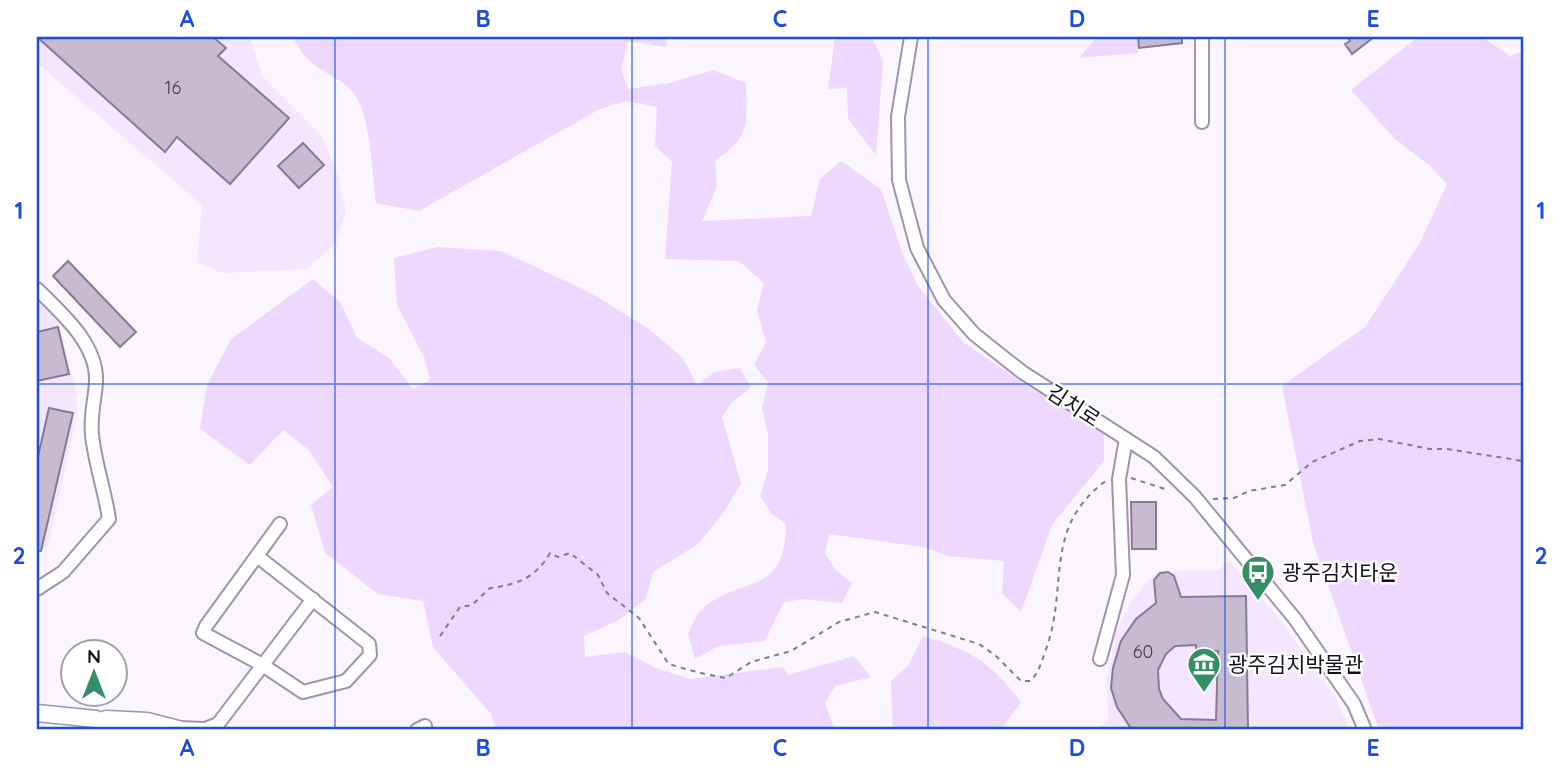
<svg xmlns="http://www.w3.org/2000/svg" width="1560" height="767" viewBox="0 0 1560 767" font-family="Quicksand,'Noto Sans KR',sans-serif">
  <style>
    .built { fill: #f3e6fe }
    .green { fill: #eed8ff }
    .building { fill: #c7bbd1; stroke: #867b90; stroke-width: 2; fill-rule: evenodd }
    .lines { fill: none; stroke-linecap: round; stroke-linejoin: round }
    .minor-casing { stroke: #a094aa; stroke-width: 16 }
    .major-casing { stroke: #a094aa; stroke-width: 19 }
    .path { stroke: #817c85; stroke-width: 2; stroke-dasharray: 5 5; stroke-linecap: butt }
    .minor { stroke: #fff; stroke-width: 12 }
    .major { stroke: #fff; stroke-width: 16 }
    .grid { fill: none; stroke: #1d4ed8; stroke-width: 2; stroke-opacity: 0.55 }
    .labels { text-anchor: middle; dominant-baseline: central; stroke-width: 5; stroke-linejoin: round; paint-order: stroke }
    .number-label { font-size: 18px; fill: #423c47 }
    .street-label { font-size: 21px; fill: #161119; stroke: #fff }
    .poi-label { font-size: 21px; fill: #161119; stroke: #fff; text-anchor: start }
    .neatline { fill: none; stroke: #1d4ed8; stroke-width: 2.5 }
    .grid-label { font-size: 23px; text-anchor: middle; font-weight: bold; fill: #1d4ed8 }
  </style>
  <rect width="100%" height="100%" fill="#faf5ff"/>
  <g class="built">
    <path d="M37 37H250L262 76 321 135 336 169 346 211 336 243 307 269 222 273 197 262 202 205 37 63Z"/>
    <path d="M37 300 58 322 77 394V414L49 542 43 551 37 549Z"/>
    <path d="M1229 561 1280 620 1334 695 1350 730H1094L1108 720 1107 677 1116 633 1129 606 1145 584 1159 571 1219 570Z"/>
  </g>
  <g class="green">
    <path d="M293 37H667L666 47 628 41 621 69 628 89 669 83 714 70 746 83C747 120 751 139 715 160L717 186 702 221 811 216 820 179 841 161 881 189 902 252 918 286 963 342 1026 385 1104 433V461L1052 525 1021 612 1002 593 1004 561 948 556 923 547 829 534 825 554 836 570 852 583 842 603 805 599 784 602 765 641 719 646 695 659 688 634C692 626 696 615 701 610 740 574 785 599 786 524L772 514 760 496 768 470V434L762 408 768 382 754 365 766 342 757 310 764 283 739 261 665 259 672 162 655 146 657 107 625 101 598 110 419 211 376 203C373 177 370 109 352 91 328 68 310 73 293 37Z"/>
    <path d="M835 37H872L883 62 876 155 848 119 847 88 828 89Z"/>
    <path d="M1097 37H1138V53L1079 58Z"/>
    <path d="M1418 37H1482L1510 56 1523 51V730H1379L1313 542 1282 386 1365 327 1420 243 1447 184 1429 165 1395 139 1351 90Z"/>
    <path d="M437 247 501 251 589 292 649 329 683 358 697 385 715 372 740 368 751 387 731 403 722 417 741 484 724 512 698 544 653 572 646 599 617 621 584 636 585 657 625 652 656 668 690 679 783 667 788 675 854 656 871 677 835 686 825 703 835 730H496L491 714 433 647 423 601 378 594 325 553 311 505 333 487 309 450 283 430 250 465 200 429 207 385 231 339 313 279 340 302 357 338 389 358 413 389 430 380 425 359 397 305 394 258Z"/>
    <path d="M923 636C970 650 991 662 1021 702L1003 727 1000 730H893L891 681 908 666Z"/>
  </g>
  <g class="building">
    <path d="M37 37H213L226 48 218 56 289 118 230 184 177 137 165 152Z"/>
    <path d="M1138 37H1182V43L1139 48Z"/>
    <path d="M1347 37H1374L1352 54 1345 44 1350 41Z"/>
    <path d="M303 143 324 165 299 188 278 166Z"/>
    <path d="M68 261 136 332 120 347 53 276Z"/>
    <path d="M58 327 69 374 37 381V332Z"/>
    <path d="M49 408 73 413 41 551H37V461Z"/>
    <path d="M1131 502H1156V549H1132Z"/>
    <path d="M1168 572 1174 576 1181 597 1246 596 1248 730H1132L1117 707 1111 688 1113 668 1121 641 1136 619 1156 603 1154 580 1160 573ZM1196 645V651H1218L1216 720 1181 719 1163 699 1159 689 1158 670 1166 654 1175 646Z"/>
  </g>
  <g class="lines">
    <defs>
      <g id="minor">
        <path d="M911 37 898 117 899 180 917 248 944 300 974 334 1022 372 1154 457 1195 497 1295 619 1354 704 1365 730"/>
        <path d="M1202 122V37"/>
        <path d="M37 289C61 313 98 344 96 382 95 400 90 415 92 435 95 464 105 491 109 519L63 572 37 589"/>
        <path d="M257 556 369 644 370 655 346 681 303 692 261 664 203 633 206 626 280 524"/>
        <path d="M1100 659 1123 575 1119 479 1126 439"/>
        <path d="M177 728 205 729 218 724 313 599"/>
        <path d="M417 730 425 726"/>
      </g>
      <g id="major">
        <path d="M37 713 96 719 122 730"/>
        <path d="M106 719 147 721 182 730"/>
      </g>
    </defs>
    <use href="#minor" class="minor-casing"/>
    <use href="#major" class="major-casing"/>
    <g class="path">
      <path d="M1131 478 1168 490"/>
      <path d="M1213 499 1234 498 1249 491 1285 485 1312 462 1360 441 1379 439 1430 449H1447L1523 461"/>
      <path d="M440 636 460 607 472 605 490 588C516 585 536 578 550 553L558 557 570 553 598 575 607 593 639 618 668 663C674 667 716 677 726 678L751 662 791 651 839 622 875 612 979 644 996 656 1021 681H1031C1039 671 1041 664 1045 652 1070 587 1041 528 1107 480"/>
    </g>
    <use href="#minor" class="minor"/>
    <use href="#major" class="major"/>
  </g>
  <path class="grid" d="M335 37V730M632 37V730M928 37V730M1225 37V730M37 384H1523"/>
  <defs>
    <symbol id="bus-pin" viewBox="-11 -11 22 30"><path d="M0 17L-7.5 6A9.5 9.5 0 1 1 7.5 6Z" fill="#358f65" stroke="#fff"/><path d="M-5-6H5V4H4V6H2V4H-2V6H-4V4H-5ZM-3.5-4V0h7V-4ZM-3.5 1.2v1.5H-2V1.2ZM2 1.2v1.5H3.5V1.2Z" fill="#fff"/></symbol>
    <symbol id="museum-pin" viewBox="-11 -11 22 30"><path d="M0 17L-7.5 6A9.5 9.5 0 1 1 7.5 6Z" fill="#358f65" stroke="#fff"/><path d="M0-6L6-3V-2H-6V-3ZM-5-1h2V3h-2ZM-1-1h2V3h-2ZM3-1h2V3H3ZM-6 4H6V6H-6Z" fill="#fff"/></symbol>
  </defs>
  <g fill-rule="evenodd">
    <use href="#bus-pin" x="1239" y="553" width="38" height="52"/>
    <use href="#museum-pin" x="1185" y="645" width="38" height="52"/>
  </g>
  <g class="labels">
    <g class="number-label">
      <text x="173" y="87">16</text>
      <text x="1143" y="651">60</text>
    </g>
    <g class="street-label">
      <text transform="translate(1074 405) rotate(33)">김치로</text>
    </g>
    <g class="poi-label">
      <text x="1282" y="572">광주김치타운</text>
      <text x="1228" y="664">광주김치박물관</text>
    </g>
  </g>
  <rect width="1560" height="767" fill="none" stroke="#ffffff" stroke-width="77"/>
  <g transform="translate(94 673)"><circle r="33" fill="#ffffff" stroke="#a2a0a3" stroke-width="2"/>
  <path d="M0-5L12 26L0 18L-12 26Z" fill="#358f65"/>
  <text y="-10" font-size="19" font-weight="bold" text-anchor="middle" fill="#161119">N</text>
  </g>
  <rect x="38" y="38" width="1484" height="690" class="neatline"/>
  <g class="grid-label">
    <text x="187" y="27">A</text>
    <text x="483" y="27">B</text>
    <text x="780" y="27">C</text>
    <text x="1077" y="27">D</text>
    <text x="1373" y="27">E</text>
    <text x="19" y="219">1</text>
    <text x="1541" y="219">1</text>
    <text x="19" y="564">2</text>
    <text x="1541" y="564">2</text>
    <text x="187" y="756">A</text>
    <text x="483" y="756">B</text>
    <text x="780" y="756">C</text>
    <text x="1077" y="756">D</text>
    <text x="1373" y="756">E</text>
  </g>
</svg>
